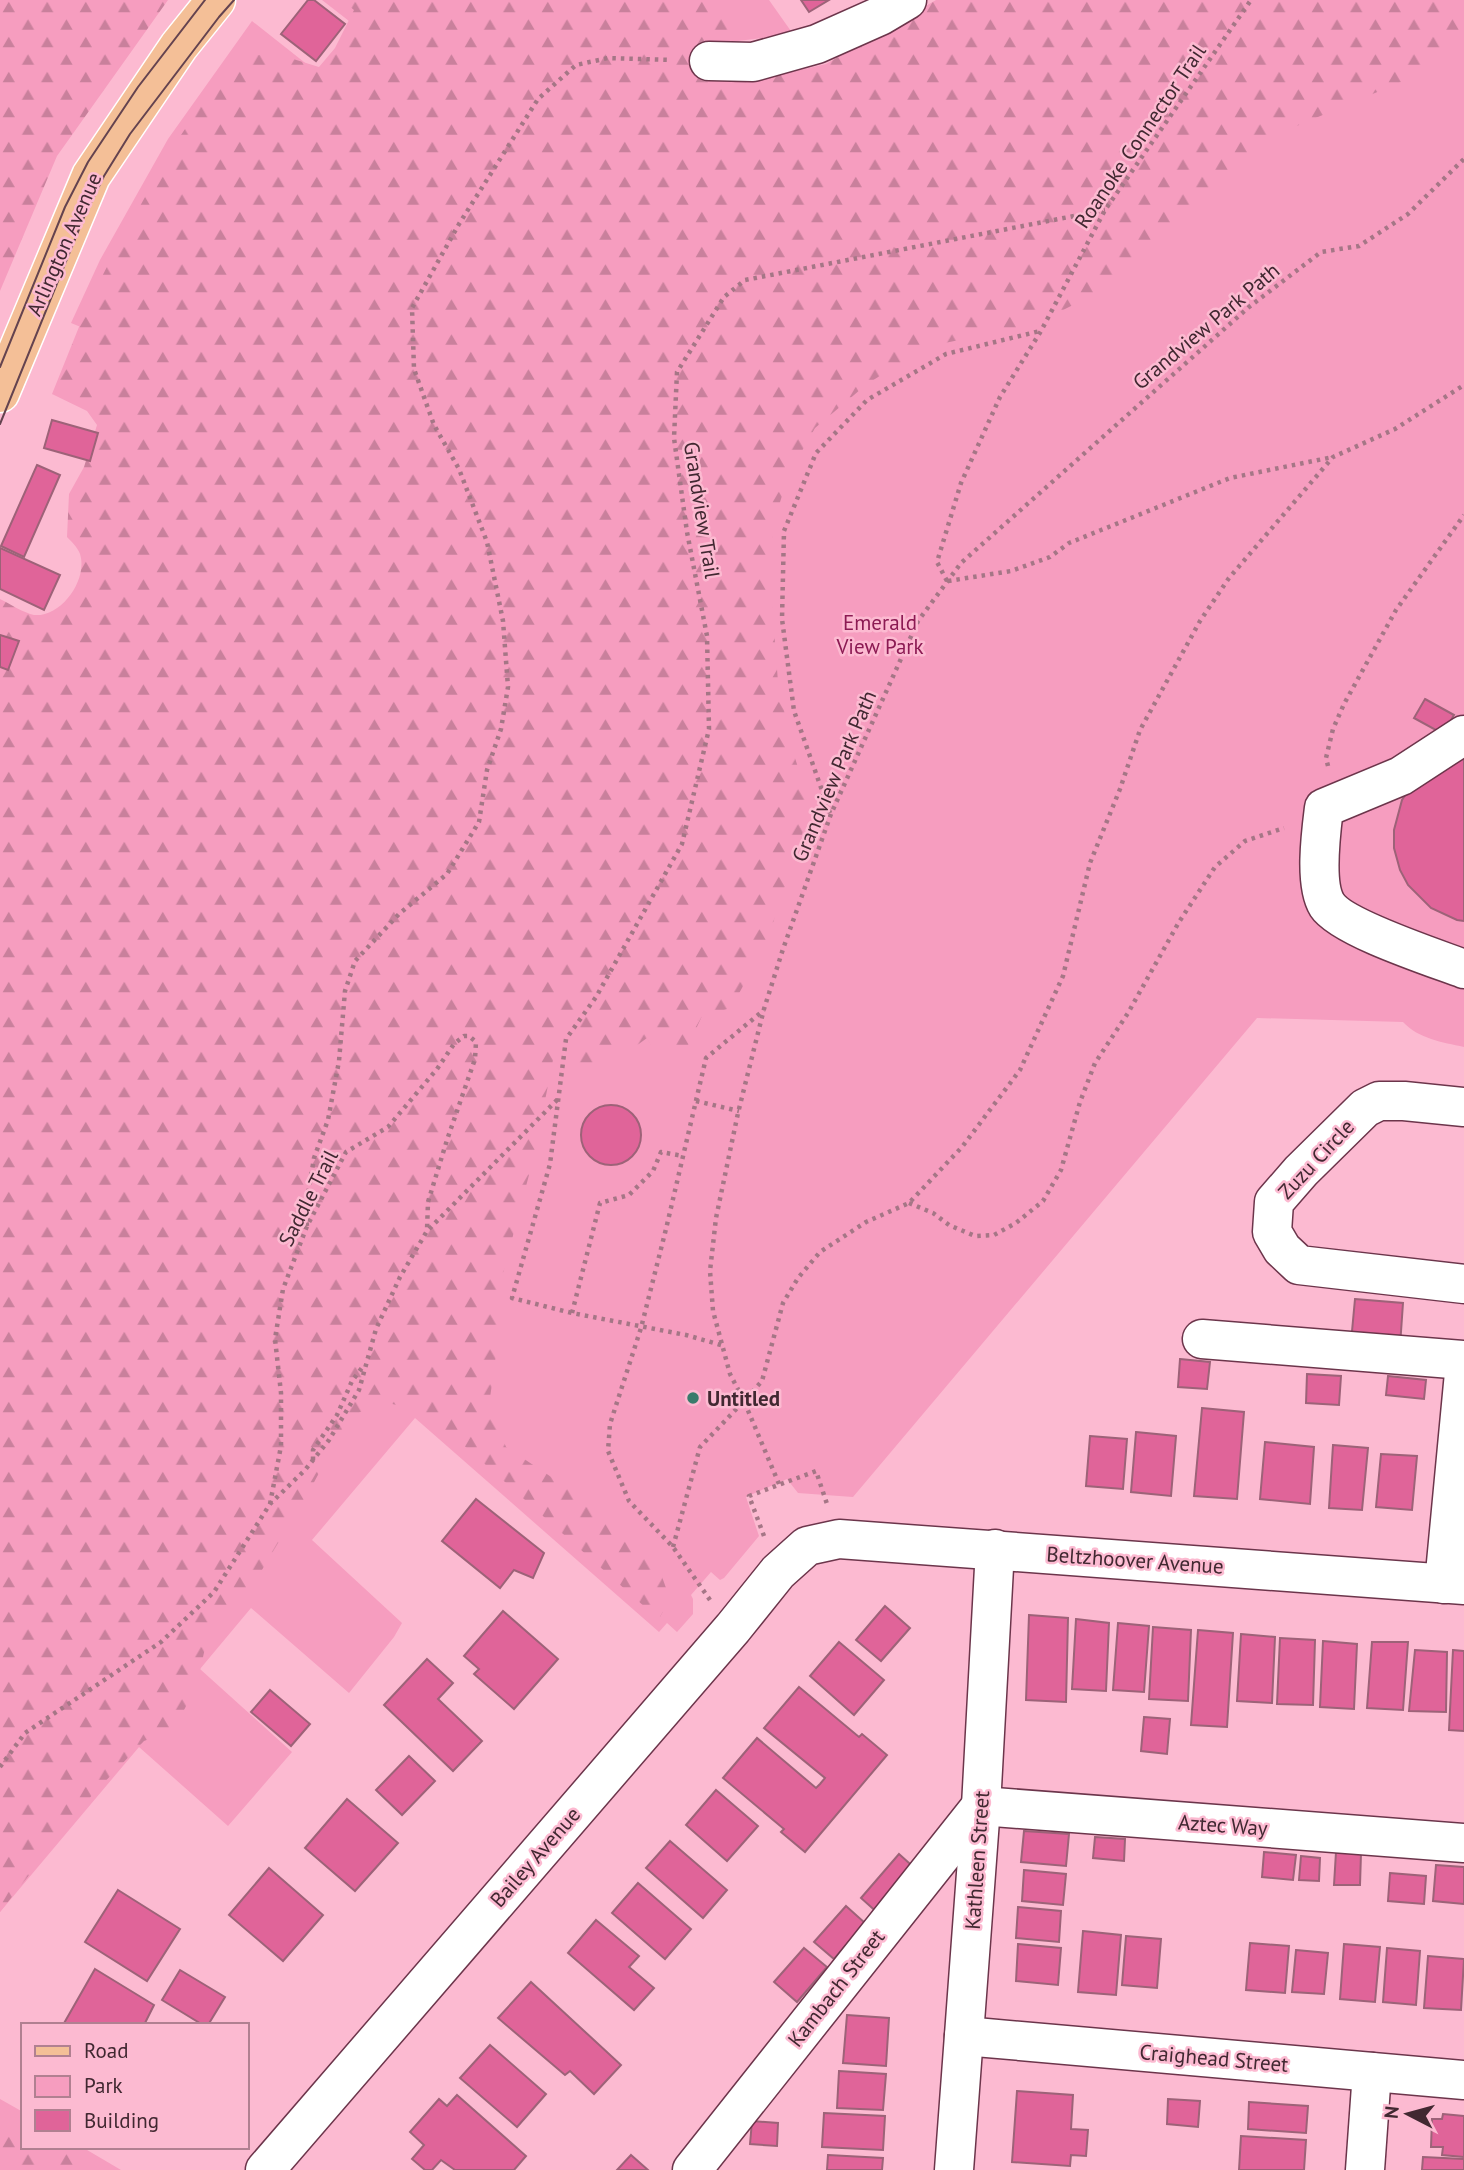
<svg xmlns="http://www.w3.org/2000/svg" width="1464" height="2170" viewBox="0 0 1464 2170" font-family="'PT Sans',sans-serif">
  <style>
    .green { fill: #f69dbf }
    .forest { fill: url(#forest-firs) }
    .building { fill: #e06499; stroke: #9d6278; stroke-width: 2 }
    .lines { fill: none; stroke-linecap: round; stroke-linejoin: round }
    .minor-casing { stroke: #6c354b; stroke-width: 41 }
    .major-casing { stroke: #fff; stroke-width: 41 }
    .path { stroke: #a57686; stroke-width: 4.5; stroke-dasharray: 3.5 5; stroke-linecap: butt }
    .minor { stroke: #fff; stroke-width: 38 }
    .major { stroke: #f4bf97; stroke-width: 38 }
    .tram { stroke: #64434f; stroke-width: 2 }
    .poi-dot { fill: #397b6b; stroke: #fcbad1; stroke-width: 2.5 }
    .labels { text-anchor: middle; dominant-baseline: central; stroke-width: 5; stroke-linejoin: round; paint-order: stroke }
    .street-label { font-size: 21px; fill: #412831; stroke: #fcbad1 }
    .park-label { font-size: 21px; fill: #8c1a53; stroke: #fcbad1 }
    .poi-label { font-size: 21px; font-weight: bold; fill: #412831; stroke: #fcbad1; text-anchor: start }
  </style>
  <defs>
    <pattern id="forest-firs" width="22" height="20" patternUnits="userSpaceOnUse" patternTransform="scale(1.75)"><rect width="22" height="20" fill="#f69dbf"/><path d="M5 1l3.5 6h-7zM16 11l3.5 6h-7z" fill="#c9809c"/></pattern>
  </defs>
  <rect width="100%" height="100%" fill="#fcbad1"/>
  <g class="green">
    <path d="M322 0H769L793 34 650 52 693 104 1464 0V1047C1442 1042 1419 1039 1403 1022L1257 1018 853 1497 798 1493 787 1479 746 1497 759 1536 724 1578 720 1580 711 1572 691 1595 693 1599V1614L677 1632 667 1623 659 1632 415 1418 312 1540 402 1623 394 1637 349 1693 251 1608 200 1669 292 1752 228 1826 139 1747 0 1912V907L236 390 71 323 100 260 168 139 252 21 371 115 403 63Z"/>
    <path d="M0 2099 23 2112V2147H82L121 2170H0Z"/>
  </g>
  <g class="forest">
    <path d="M0 0H168L57 156 0 291Z"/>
    <path d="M342 0H728V10L737 52 761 79 826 64 936 0H1464V38L1420 74 1280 133 1182 217 1109 287 1035 324 926 347 867 384 815 428 789 474 773 524 771 591 778 682 793 752 811 807 766 944 731 1008 702 1016 688 1046 674 1053 667 1042 654 1050 647 1038 636 1046 629 1044 622 1046 618 1053 575 1070 588 1030 565 1027 553 1060 534 1156 501 1281V1320L489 1405 506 1447 616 1520 657 1563 670 1599 660 1617 646 1608 460 1442 417 1410 380 1401 348 1419 312 1486 256 1580 208 1635 196 1688 173 1730 144 1741 93 1794 0 1912V599C10 604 24 613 34 615 62 617 88 579 80 554 78 548 71 541 67 537L69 494 84 467 97 425 87 411 52 394 89 302 113 255 171 150 207 96 257 55 277 54 319 67 335 48 354 10Z"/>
    <path d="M0 2113 23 2128V2147H59L105 2170H0Z"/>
  </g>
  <g class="building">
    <path d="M308 0H314L345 24 316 61 281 34Z"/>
    <path d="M801 0H829L809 12Z"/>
    <path d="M52 420 98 433 90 461 44 448Z"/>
    <path d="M37 465 60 475 24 557 1 546Z"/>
    <path d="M0 548 60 575 44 610 0 589Z"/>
    <path d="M0 635 19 641 8 670 0 667Z"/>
    <path d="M1425 699 1454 715 1443 734 1414 718Z"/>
    <path d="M1464 754V921L1457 920 1431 908 1408 885 1400 870 1394 848V830L1402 800 1413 783Z"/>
    <circle cx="611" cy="1135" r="30"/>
    <path d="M1355 1299 1403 1303 1400 1346 1351 1342Z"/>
    <path d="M1180 1359 1210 1362 1207 1389 1178 1387Z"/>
    <path d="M1307 1374 1341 1376 1339 1405 1306 1403Z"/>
    <path d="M1388 1376 1426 1380 1424 1399 1386 1395Z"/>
    <path d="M1202 1408 1244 1412 1237 1499 1194 1496Z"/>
    <path d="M1136 1432 1176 1436 1171 1496 1131 1492Z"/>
    <path d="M1090 1436 1127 1439 1123 1489 1086 1486Z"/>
    <path d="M1265 1442 1314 1447 1310 1504 1260 1499Z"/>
    <path d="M1333 1445 1368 1448 1362 1510 1329 1508Z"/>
    <path d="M1381 1454 1417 1456 1412 1510 1376 1507Z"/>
    <path d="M476 1499 544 1553 533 1578 514 1570 500 1588 442 1541Z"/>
    <path d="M885 1606 910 1628 881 1661 856 1640Z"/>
    <path d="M503 1611 558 1659 514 1709 474 1674 479 1669 464 1656Z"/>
    <path d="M1029 1615 1068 1618 1066 1702 1026 1700Z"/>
    <path d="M1076 1619 1109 1623 1106 1691 1072 1689Z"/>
    <path d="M1118 1623 1149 1626 1144 1692 1113 1690Z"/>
    <path d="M1153 1627 1191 1630 1188 1701 1149 1699Z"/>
    <path d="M1198 1630 1233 1633 1227 1727 1191 1725Z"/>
    <path d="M1241 1634 1275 1637 1272 1703 1237 1701Z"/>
    <path d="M1280 1638 1315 1640 1313 1705 1277 1704Z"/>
    <path d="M1323 1641 1357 1644 1354 1709 1320 1707Z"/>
    <path d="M839 1642 884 1680 854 1715 810 1676Z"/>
    <path d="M1372 1642H1408L1403 1710 1367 1708Z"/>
    <path d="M1415 1650 1447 1652 1446 1712 1409 1711Z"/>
    <path d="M1453 1650 1464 1651V1731L1449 1730Z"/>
    <path d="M427 1659 453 1683 438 1699 482 1741 453 1771 384 1705Z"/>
    <path d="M799 1687 859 1737 862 1734 887 1755 805 1852 781 1832 784 1829 723 1778 757 1738 816 1788 820 1784 825 1778 764 1728Z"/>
    <path d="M270 1690 310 1724 291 1746 251 1712Z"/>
    <path d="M1144 1717 1170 1719 1167 1754 1141 1751Z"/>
    <path d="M409 1756 435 1781 402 1815 376 1790Z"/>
    <path d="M716 1790 758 1826 727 1861 686 1825Z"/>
    <path d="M347 1799 398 1843 355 1891 305 1848Z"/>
    <path d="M1024 1831 1069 1834 1066 1866 1021 1862Z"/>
    <path d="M1095 1837 1125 1839 1124 1861 1093 1858Z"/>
    <path d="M670 1841 727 1890 703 1918 646 1868Z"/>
    <path d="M1264 1852 1296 1855 1293 1880 1262 1877Z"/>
    <path d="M1336 1852 1361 1853 1360 1885H1334Z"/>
    <path d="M899 1854 918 1871 880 1915 861 1898Z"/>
    <path d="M1301 1856 1320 1858 1319 1881 1299 1880Z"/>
    <path d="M1436 1865 1464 1867V1904L1433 1901Z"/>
    <path d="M269 1868 323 1915 283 1961 229 1915Z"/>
    <path d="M1024 1870 1066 1874 1063 1905 1022 1901Z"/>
    <path d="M1390 1873 1426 1876 1424 1904 1388 1901Z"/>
    <path d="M638 1883 691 1929 665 1959 612 1913Z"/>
    <path d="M118 1890 180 1929 147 1981 85 1942Z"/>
    <path d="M846 1906 865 1923 834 1959 814 1942Z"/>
    <path d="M1018 1907 1061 1911 1059 1942 1016 1938Z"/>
    <path d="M596 1920 639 1956 629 1967 654 1988 634 2010 568 1953Z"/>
    <path d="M1083 1931 1121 1935 1116 1995 1078 1992Z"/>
    <path d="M1126 1936 1161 1939 1157 1988 1122 1985Z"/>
    <path d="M1250 1943 1289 1946 1285 1993 1246 1990Z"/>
    <path d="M1018 1944 1061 1948 1058 1985 1016 1981Z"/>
    <path d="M1344 1944 1380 1947 1375 2002 1340 1999Z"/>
    <path d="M804 1948 827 1967 797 2002 774 1982Z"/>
    <path d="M1387 1948 1420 1951 1416 2005 1383 2002Z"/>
    <path d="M1296 1950 1328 1953 1324 1994 1292 1992Z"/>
    <path d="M1428 1956 1464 1959 1461 2010 1424 2008Z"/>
    <path d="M95 1969 154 2005 144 2025H63Z"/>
    <path d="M180 1970 225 1997 208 2025H203L162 2000Z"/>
    <path d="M531 1982 621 2065 594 2094 570 2071 565 2075 498 2018Z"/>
    <path d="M847 2015 889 2018 886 2066 843 2063Z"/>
    <path d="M490 2045 546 2094 517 2127 460 2078Z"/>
    <path d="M839 2071 886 2074 883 2110 837 2108Z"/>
    <path d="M1017 2091 1073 2095 1071 2129 1088 2130 1086 2156 1071 2155 1070 2166 1012 2162Z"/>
    <path d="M457 2095 526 2156 514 2170H455L441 2160 432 2170H425L412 2159 424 2145 410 2132 439 2099 447 2106Z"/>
    <path d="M1168 2099 1200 2101 1198 2127 1167 2124Z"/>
    <path d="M1249 2102 1308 2106 1306 2133 1248 2129Z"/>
    <path d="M824 2113 885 2116 883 2150 822 2147Z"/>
    <path d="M1443 2114 1464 2116V2157L1442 2155 1443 2147H1431L1432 2119H1442Z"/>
    <path d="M752 2121 778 2123 777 2146 750 2144Z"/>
    <path d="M1241 2136 1306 2140 1304 2170H1239Z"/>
    <path d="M631 2155 648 2170H617Z"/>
    <path d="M828 2155 883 2158 882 2170H827Z"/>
    <path d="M1423 2157 1464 2159V2170H1422Z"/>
  </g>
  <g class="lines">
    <defs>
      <g id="minor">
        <path d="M709 61 753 62 817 44 880 16 907 0"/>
        <path d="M1464 735 1401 776 1324 808C1321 832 1314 884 1327 905 1342 928 1435 958 1464 969"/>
        <path d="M1464 1107 1404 1101H1379L1365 1108 1301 1171 1274 1202 1272 1232 1282 1249 1299 1265 1464 1284"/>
        <path d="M1202 1339 1464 1360"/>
        <path d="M1444 1584 1464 1373"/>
        <path d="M964 2036 1464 2080"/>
        <path d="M265 2170 733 1628 778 1572 807 1546 839 1539 1464 1585"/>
        <path d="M692 2170 981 1806 1464 1843"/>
        <path d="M954 2170 981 1806 995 1549"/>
        <path d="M1365 2170 1372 2072"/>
      </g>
      <path id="major" d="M0 393 91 176 179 46 216 0"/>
    </defs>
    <use href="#minor" class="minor-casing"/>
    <use href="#major" class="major-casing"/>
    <g class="path">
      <path d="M947 581 937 562 961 483 1000 397 1041 331 1105 210 1251 0"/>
      <path d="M948 581 1011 571 1050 557 1069 543 1230 478 1333 457"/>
      <path d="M1328 766 1326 758 1333 729 1344 704 1396 610 1464 515"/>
      <path d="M830 813 794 711 782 619 784 531 816 453 867 400 946 354 1040 331"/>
      <path d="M696 1101 739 1111"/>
      <path d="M909 1203 933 1213 949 1225 975 1236 994 1235 1016 1223 1043 1201 1061 1170 1080 1102 1095 1063 1128 1013 1179 922 1215 867 1245 841 1284 828"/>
      <path d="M307 1226 305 1212 314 1158 328 1120 339 1061 345 991 355 961 399 914 447 874 479 822 487 770 501 729 508 687 503 621 487 542 459 469 434 425 414 369 412 308 459 224 538 99 576 65 608 58 671 60"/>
      <path d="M572 1313 600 1203 629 1195 653 1171 661 1152 683 1156"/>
      <path d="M721 1345 686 1335 572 1313 512 1298 550 1164 566 1039 596 997 682 844 709 729 707 636 687 532 674 438 677 372 724 297 745 280 1105 210"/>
      <path d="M313 1460V1450L337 1415 352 1381 364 1365"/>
      <path d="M779 1484 744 1401 762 1381 783 1303 798 1278 820 1252 866 1222 909 1203 962 1147 1020 1070 1063 976 1090 863 1120 789 1140 730 1200 621 1229 578 1333 457 1395 429 1464 385"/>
      <path d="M270 1504 281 1446V1393L275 1339 283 1289 307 1226 346 1152 388 1127 437 1069 454 1044 464 1036H469L476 1042 475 1059 447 1140 428 1202 427 1230"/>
      <path d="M764 1536 749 1496 816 1471 827 1504"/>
      <path d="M673 1547 700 1447 744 1401 730 1374 713 1311 710 1271 716 1218 738 1113 764 1009 783 949 831 814 918 621 961 563 1249 307 1321 252 1359 246 1408 214 1464 159"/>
      <path d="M710 1600 673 1547 629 1501 608 1451 610 1424 641 1328 666 1229 706 1058 764 1010"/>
      <path d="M0 1767 25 1733 161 1642 214 1592 270 1504 305 1470 329 1440 359 1390 376 1329 400 1277 427 1231 558 1099"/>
    </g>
    <use href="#minor" class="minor"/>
    <use href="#major" class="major"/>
    <g class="tram">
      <path d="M0 367 65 207 88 162 138 87 205 0"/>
      <path d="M0 424 84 217 104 176 130 134 219 17 234 0"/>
    </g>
  </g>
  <circle class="poi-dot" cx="693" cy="1398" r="7"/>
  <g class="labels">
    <g class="street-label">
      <text transform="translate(1140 136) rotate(-56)">Roanoke Connector Trail</text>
      <text transform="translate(64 244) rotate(-66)">Arlington Avenue</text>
      <text transform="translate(1206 326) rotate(-40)">Grandview Park Path</text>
      <text transform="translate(702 510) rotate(81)">Grandview Trail</text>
      <text transform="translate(834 776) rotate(-67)">Grandview Park Path</text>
      <text transform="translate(1316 1159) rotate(-47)">Zuzu Circle</text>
      <text transform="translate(308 1198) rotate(-63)">Saddle Trail</text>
      <text transform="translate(1135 1560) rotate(4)">Beltzhoover Avenue</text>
      <text transform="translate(1223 1825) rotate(4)">Aztec Way</text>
      <text transform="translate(535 1857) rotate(-49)">Bailey Avenue</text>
      <text transform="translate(977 1860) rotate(-86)">Kathleen Street</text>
      <text transform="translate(836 1988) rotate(-52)">Kambach Street</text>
      <text transform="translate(1214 2058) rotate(5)">Craighead Street</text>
    </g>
    <g class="park-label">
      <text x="880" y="622">Emerald<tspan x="880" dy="24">View Park</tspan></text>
    </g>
    <g class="poi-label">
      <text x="707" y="1398">Untitled</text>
    </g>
  </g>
  <rect x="21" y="2023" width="228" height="126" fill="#fcbad1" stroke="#b18091" stroke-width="2"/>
  <rect x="35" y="2046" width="35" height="10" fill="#f4bf97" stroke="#b18091" stroke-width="2"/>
  <text x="84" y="2058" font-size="21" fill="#412831">Road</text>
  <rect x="35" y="2076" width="35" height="21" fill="#f69dbf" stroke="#b18091" stroke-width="2"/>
  <text x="84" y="2093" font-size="21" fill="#412831">Park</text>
  <rect x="35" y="2110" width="35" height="21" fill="#e06499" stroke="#b18091" stroke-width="2"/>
  <text x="84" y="2128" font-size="21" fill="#412831">Building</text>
  <g transform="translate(1408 2114) rotate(276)" stroke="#fcbad1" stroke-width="5" paint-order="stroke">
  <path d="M0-5L12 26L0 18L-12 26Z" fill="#412831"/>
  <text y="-10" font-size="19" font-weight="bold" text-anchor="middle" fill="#412831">N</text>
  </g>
</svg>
